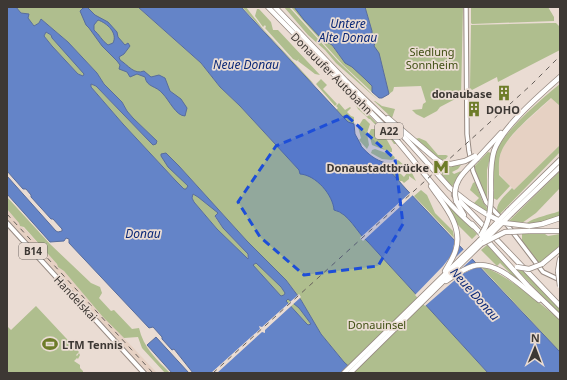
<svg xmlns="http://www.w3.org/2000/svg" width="567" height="380" viewBox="0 0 567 380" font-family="'Noto Sans',sans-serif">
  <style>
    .built { fill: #e6d1c3 }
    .green { fill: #afbe8e }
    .water { fill: #6484c8; stroke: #586d9c; fill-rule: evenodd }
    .pier { fill: #eadcd3 }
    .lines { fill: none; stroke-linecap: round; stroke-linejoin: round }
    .secondary-casing { stroke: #978a82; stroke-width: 5.5 }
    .primary-casing { stroke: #978a82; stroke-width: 6 }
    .highway-casing { stroke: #978a82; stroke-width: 6 }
    .secondary { stroke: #fff; stroke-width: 3.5 }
    .primary { stroke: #fff; stroke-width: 4 }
    .highway { stroke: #fff; stroke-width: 4.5 }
    .rail { stroke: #67605b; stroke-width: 1; stroke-dasharray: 5 5; stroke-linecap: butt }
    .highway-bridge-casing { stroke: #978a82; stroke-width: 6; stroke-linecap: butt }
    .highway-bridge { stroke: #fff; stroke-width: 4.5 }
    .marked { fill: #1d4ed8; fill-opacity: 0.2; stroke: #1d4ed8; stroke-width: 3; stroke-dasharray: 8 5; stroke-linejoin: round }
    .labels { text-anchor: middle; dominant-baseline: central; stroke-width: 3.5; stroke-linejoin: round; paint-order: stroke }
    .shield { fill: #eadcd3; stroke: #716964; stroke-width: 1 }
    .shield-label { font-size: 10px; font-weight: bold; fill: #3d3834 }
    .park-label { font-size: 11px; fill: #404f13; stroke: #eadcd3 }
    .street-label { font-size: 11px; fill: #3d3834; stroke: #eadcd3 }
    .poi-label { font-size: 11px; font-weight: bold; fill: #3d3834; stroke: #eadcd3; text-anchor: end }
    .water-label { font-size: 12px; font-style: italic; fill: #0a2877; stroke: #eadcd3 }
  </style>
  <rect width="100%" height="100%" fill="#eadcd3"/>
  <g class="built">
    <path d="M552 98 560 106V145L514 190 499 174V162L501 151 505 144 519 128Z"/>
    <path d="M7 209 19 223 20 226 23 227 57 264 58 267 64 271 103 317 105 318 157 373H149L122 344 7 218Z"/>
  </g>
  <g class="green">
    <path d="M16 7H138L201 63 220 87 240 106 299 170 300 174C316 175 333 194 334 210 350 213 357 233 368 242L488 373H356L344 362 321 334 301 300 286 280 247 241 179 166 166 153 188 186 186 189H184L176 181 123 124 91 87 90 84 96 86 150 142 153 145 157 141 133 118 127 111 122 102 104 84 97 73 68 42 41 19 39 23 34 26C28 19 22 14 16 7Z"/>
    <path d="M242 7H246L263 29 314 84 310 81Z"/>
    <path d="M284 7H289L338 61 378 100 336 63 325 50 308 35Z"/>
    <path d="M291 7H293L298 10 322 39 331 44 339 55 364 77 372 86V92L343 65Z"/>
    <path d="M365 7H463L461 96 440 107 437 111 424 118 416 114 412 110 422 109 423 104 426 102 421 86 394 87 393 91 389 94 380 58 374 46V39L372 36V31Z"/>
    <path d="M471 7H548L554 17V21L472 24 471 23Z"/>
    <path d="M257 9H259L271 22 273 30H278L320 75 315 74 298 61 299 59 297 61 293 59 265 28 266 27 265 25 263 27 255 16Z"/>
    <path d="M549 23H556L560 27V50L498 82 497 77 472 90 470 88 471 25Z"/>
    <path d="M46 32 51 35 52 38 85 74 83 76 78 74 52 46 44 36Z"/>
    <path d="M321 79 327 85 323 89 337 104 335 106 316 84Z"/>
    <path d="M560 84V106L551 98C538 110 508 135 502 150 498 158 499 167 499 175L510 186 497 200 493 198C493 183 490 165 496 151 504 132 542 98 560 84Z"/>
    <path d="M351 97 397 144H394L390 138H388L370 119H369L358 109Z"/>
    <path d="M374 101H375L382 106 395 109 392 118Z"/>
    <path d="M339 103 345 110 350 107 351 108 347 112 351 116 354 117V124L348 122 336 110 338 108 336 106Z"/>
    <path d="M363 119H365L370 124 367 133 369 145 367 149 359 140 361 138 358 127Z"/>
    <path d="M371 129H375L387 140 392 149V152H390L372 145 369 134Z"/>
    <path d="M419 138 426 141 438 155H446L448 156 444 161 438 159 415 139Z"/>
    <path d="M560 145V152L499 215C492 205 506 195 512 188L514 190Z"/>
    <path d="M375 149 394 156 395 158 392 160 382 159 371 153 372 150Z"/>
    <path d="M488 152 491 153 487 170V201L474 167Z"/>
    <path d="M398 160 405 166 399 172 404 177 407 173 409 174 412 173 416 181 409 176V179L404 183 402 181H400L402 185 387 168 386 163 394 164 399 167 394 162Z"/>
    <path d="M461 165 458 169 452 172 454 174 461 171 452 187 439 171 445 166Z"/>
    <path d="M560 171V188L536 213 522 223 509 221Z"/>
    <path d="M475 182 482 200 487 208V212L473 204 479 198 470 190 473 183Z"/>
    <path d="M421 190 427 195 435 213 453 231 454 238 414 196Z"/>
    <path d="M436 190 477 234 472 239 458 225 446 204Z"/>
    <path d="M193 194 198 197 219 213 215 217 223 228 248 254 247 259 217 229 194 202 192 198Z"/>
    <path d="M7 197 50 244 91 283 100 287 102 293 99 298 111 311 114 310 132 329 139 328C143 347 157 360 170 373H165L142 348 138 337 124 338 103 317 64 271 58 267 57 264 24 227 20 226 19 223 7 209Z"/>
    <path d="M560 211V216L542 222 526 224C529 219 552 214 560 211Z"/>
    <path d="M522 234H545L548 236 560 234V245L542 262 538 263 522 241Z"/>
    <path d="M487 245 531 292 520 283 500 263 497 266 481 250Z"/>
    <path d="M256 263 281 287 285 293 284 295 281 296 253 265Z"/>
    <path d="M482 268C498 267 546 308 560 320V352Z"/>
    <path d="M516 269 526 272 560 309V314Z"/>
    <path d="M288 299 299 308 311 324 308 325 306 323 286 301Z"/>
    <path d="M36 306 79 352 76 355 77 356 79 353 80 355 78 359 77 358 74 361 80 365V368L83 371V373H7V326L11 330Z"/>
  </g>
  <g class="water">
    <path d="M7 7H16L21 13 29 14 28 18 34 26 39 23 41 19 68 42 97 73 104 84 122 102 127 111 133 118 157 141 156 144 153 145 150 142 96 86 91 84V87L123 124 176 181 184 189H186L188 186 168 167 161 156V154L166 153 179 166 247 241 286 280 301 300 321 334 344 362 356 373H193L174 349 172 350 162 339V337L153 327 149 328 69 243V239L66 238 64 241 50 242 7 194V176L56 231 58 232 62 231V229L53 219H51L31 197V195L26 189H23L7 171ZM46 32 51 35 52 38 84 74 83 76 78 74 52 46 44 36ZM193 194 198 197 218 213 215 216 223 228 248 254V259L217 229 194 202 192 198ZM256 263 281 287 285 293 284 295 281 296 253 265ZM288 299 299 308 311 324 308 325 306 323 286 301Z"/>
    <path d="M87 7 95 15 108 22 117 32 118 37 125 45 128 43 130 46 124 54 119 57 120 60C128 65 134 75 144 71L151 77 159 75 165 78 170 91 181 99 187 108 185 116C176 116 169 100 163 94 156 85 147 88 145 77L137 74 130 77 127 72 119 69 120 65 117 61 102 46 89 28 86 25 80 11 83 8ZM98 20C107 23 118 33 113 43L108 45C102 41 99 34 94 30V25Z"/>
    <path d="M138 7H241L344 118 348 122 354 124 355 134 361 145V146C368 154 375 160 386 163L387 168 407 190 560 352V373H488L368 242C357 233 349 213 334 210 333 195 316 175 300 174L299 170 240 106 220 87 201 63Z"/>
    <path d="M294 7H365L372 31V36L373 37 375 43 374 46 379 53 389 94 382 98H379L372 92V86L365 79 352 67 345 63 332 45 322 39 304 20Z"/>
    <path d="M156 337 189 373H172L147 345Z"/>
  </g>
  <g class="pier">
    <path d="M411 192 414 194 363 241 360 238Z"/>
    <path d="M455 237 459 242 456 257 465 248 474 257 460 270 478 263H480L484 267 475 268 462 274 425 306 415 295 443 266 450 257 453 251Z"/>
    <path d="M299 294 301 297 265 330V333L262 332 217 373H211L260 329 259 326 262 327Z"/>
  </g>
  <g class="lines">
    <defs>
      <path id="secondary" d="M466 7 467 134 469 151 473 171 486 202 508 226 543 272 560 280"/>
      <path id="primary" d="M7 223 144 373"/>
      <g id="highway">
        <path d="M268 7 386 128C416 161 440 198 473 226"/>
        <path d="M275 7 346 81 406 139 450 188 469 203 488 215"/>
        <path d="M388 118 437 160 442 163 451 164"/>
        <path d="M477 159 501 133"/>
        <path d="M431 186C443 204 463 225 456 249 454 257 449 264 445 271"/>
        <path d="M491 191C491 178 490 164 494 151 502 127 541 94 560 77"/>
        <path d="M454 195 560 306"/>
        <path d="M456 201 464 215"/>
        <path d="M508 211 560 160"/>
        <path d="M511 214 560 167"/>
        <path d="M472 224 528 286 560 317"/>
        <path d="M529 226 542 224 560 218"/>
        <path d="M529 231H560"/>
        <path d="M542 264 560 249"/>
        <path d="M558 271 560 259"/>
        <path d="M446 281C454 276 463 269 473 266 496 259 522 287 539 300"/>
        <path d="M344 373 480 240"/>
        <path d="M350 373 481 244"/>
      </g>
    </defs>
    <use href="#secondary" class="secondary-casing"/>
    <use href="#primary" class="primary-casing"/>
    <use href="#highway" class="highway-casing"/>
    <use href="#secondary" class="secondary"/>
    <use href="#primary" class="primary"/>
    <use href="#highway" class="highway"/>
    <g class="rail">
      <path d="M7 214 153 373"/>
      <path d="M213 373 531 85 560 56"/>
    </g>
    <defs>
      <g id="highway-bridge">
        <path d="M451 164 465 161 475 156"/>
        <path d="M456 201C451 182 465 171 477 159"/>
        <path d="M488 215 504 223 529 226"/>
        <path d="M481 235C490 222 491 207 491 191"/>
        <path d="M480 240 508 211"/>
        <path d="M485 240 511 214"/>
        <path d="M481 244 505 232 529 231"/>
        <path d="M517 267 529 269 542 264"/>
        <path d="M558 271 560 286"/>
      </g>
    </defs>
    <use href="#highway-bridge" class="highway-bridge-casing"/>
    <use href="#highway-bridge" class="highway-bridge"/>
  </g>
  <path class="marked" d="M347 116 395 159 403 224 378 266 304 275 260 237 238 202 276 146Z"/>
  <defs>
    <symbol id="building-bare" viewBox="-9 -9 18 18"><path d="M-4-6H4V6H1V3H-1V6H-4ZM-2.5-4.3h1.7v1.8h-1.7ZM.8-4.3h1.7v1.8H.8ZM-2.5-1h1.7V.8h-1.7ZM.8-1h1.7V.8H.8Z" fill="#6e7c29" stroke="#eadcd3" stroke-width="2.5" paint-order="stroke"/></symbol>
    <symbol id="metro-bare" viewBox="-9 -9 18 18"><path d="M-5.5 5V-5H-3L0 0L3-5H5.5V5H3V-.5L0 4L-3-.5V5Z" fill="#6e7c29" stroke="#eadcd3" stroke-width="2.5" paint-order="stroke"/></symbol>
    <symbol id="stadium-bare" viewBox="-9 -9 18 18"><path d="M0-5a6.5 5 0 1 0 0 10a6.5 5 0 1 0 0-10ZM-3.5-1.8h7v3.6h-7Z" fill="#6e7c29" stroke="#eadcd3" stroke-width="2.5" paint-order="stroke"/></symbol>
  </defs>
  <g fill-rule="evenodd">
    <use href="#building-bare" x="493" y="82" width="22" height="22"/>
    <use href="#building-bare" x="463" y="98" width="22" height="22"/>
    <use href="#metro-bare" x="430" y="156" width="22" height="22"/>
    <use href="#stadium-bare" x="39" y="333" width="22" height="22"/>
  </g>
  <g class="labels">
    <g class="shield">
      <rect x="375" y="123" width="28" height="16" rx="3"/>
      <rect x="19" y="243" width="28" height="16" rx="3"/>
    </g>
    <g class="shield-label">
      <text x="389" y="131">A22</text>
      <text x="33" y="251">B14</text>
    </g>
    <g class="park-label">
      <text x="432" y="51">Siedlung<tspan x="432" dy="13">Sonnheim</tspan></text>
      <text x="377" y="324">Donauinsel</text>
    </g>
    <g class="street-label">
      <text transform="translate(332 73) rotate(45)">Donauufer Autobahn</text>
      <text transform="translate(76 298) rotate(47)">Handelskai</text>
    </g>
    <g class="poi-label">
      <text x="492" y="93">donaubase</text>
      <text x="486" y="109" text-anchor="start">DOHO</text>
      <text x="429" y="167">Donaustadtbrücke</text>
      <text x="62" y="344" text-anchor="start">LTM Tennis</text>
    </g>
    <g class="water-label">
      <text x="348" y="23">Untere<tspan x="348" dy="14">Alte Donau</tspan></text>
      <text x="246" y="64">Neue Donau</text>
      <text x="143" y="233">Donau</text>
      <text transform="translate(475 294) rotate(48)">Neue Donau</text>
    </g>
  </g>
  <rect width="567" height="380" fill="none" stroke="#3d3834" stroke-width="16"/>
  <g transform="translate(535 348) rotate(1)" stroke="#eadcd3" stroke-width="3" paint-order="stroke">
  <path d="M0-3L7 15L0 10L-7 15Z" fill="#3d3834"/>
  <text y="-6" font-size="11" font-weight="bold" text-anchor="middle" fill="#3d3834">N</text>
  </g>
</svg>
